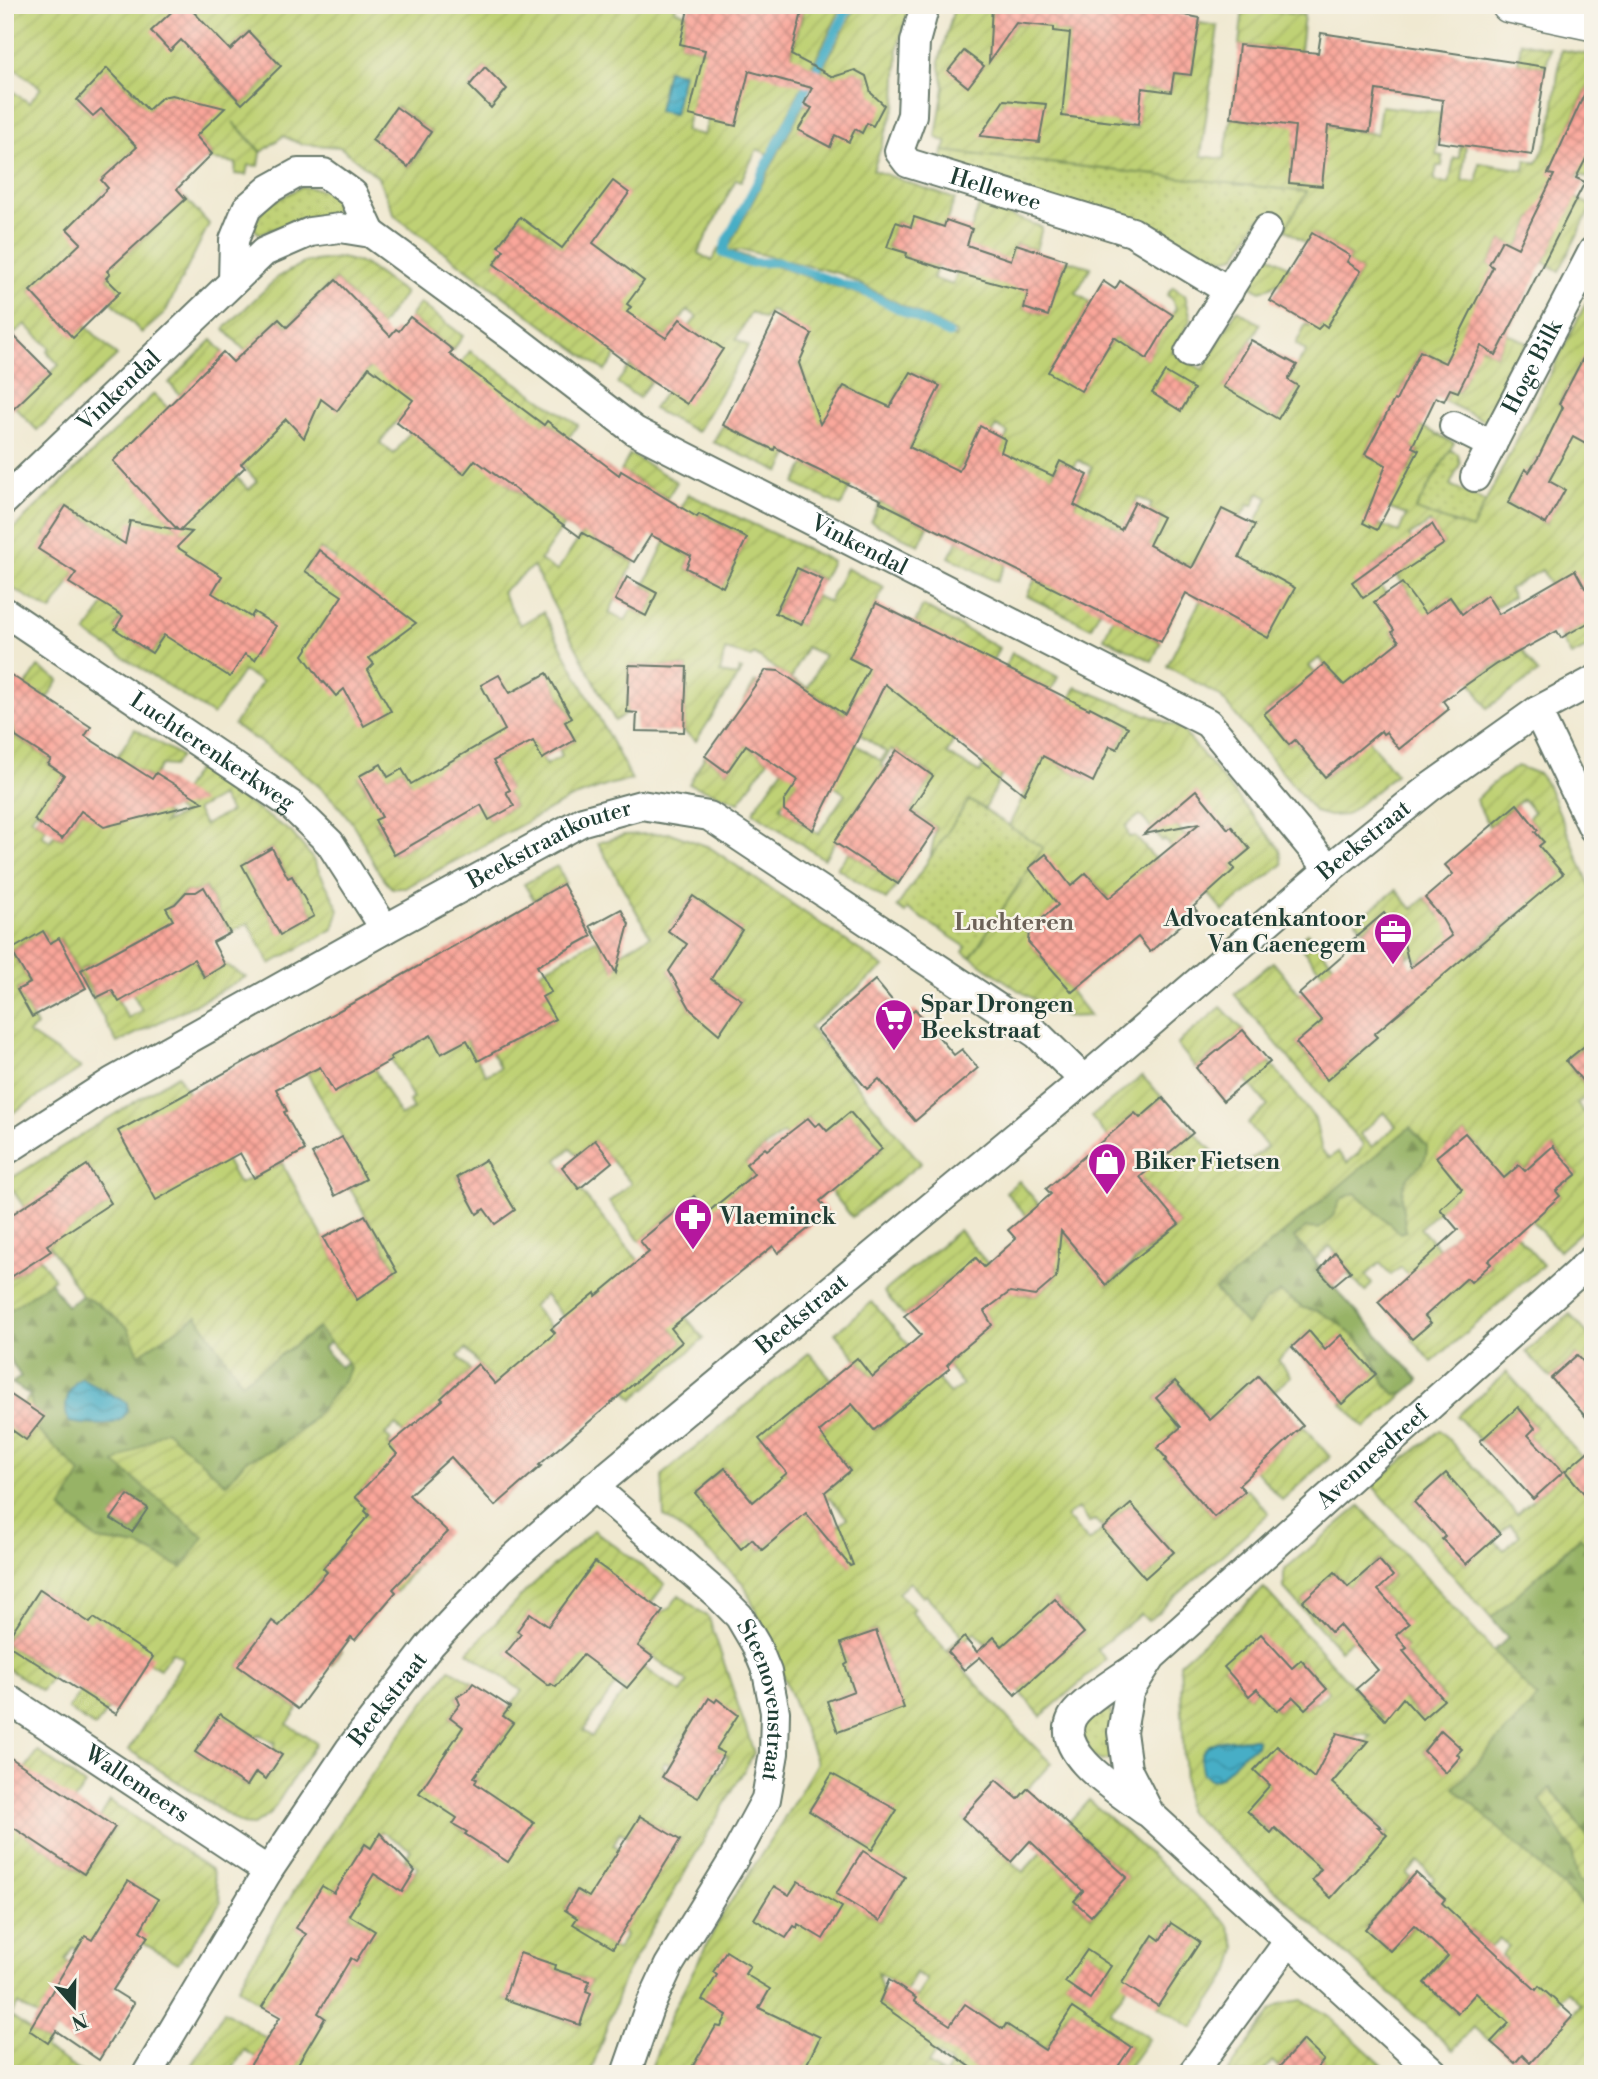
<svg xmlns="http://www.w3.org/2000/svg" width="1598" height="2079" viewBox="0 0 1598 2079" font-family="'Libre Bodoni',serif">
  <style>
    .grass { fill: url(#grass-dots); stroke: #6f8754; stroke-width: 2 }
    .forest { fill: url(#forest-firs); stroke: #5b784d; stroke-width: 2; fill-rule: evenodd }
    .garden { fill: url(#garden-furrows); stroke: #6f8754; stroke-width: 2; fill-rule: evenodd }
    .water { fill: url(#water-waves); stroke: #32767d; stroke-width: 2 }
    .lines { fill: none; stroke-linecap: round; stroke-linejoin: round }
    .stream { stroke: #46aec6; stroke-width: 9 }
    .building { fill: url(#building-cross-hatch) }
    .minor-casing { stroke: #68796b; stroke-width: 32 }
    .major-casing { stroke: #68796b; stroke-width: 38 }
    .minor { stroke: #fff; stroke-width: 28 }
    .major { stroke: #fff; stroke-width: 35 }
    .labels { text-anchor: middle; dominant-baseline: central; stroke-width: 5; stroke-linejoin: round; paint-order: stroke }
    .street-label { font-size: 23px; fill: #1f3d34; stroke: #f7f3e8 }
    .poi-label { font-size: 23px; font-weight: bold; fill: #1f3d34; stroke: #f7f3e8; text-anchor: start }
    .neighbourhood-label { font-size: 24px; font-weight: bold; fill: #6c6258; stroke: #f7f3e8 }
  </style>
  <defs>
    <pattern id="grass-dots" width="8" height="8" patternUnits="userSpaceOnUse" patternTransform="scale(1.75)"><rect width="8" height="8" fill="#bfd174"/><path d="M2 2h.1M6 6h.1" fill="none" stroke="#a4b465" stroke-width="1.8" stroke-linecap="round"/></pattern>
    <pattern id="forest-firs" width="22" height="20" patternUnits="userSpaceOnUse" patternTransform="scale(1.75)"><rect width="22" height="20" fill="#97b366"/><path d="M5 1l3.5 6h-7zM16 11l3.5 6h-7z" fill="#7b9355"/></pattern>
    <pattern id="garden-furrows" width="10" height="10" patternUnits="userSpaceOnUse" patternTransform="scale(1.75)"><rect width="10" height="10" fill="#bfd174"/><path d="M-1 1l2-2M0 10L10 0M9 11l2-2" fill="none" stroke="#a4b465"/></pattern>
    <pattern id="water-waves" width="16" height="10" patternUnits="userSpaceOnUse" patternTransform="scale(1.75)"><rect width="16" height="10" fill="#46aec6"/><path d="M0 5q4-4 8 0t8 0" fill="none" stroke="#3a8fa2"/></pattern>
    <pattern id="building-cross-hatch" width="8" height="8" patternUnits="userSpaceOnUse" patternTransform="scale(1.75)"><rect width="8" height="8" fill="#faa69a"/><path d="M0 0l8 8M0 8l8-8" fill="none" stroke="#ca887e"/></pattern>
  </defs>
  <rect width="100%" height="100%" fill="#f7f3e8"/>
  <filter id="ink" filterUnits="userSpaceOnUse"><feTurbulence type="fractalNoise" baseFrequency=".0143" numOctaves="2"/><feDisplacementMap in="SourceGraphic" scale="14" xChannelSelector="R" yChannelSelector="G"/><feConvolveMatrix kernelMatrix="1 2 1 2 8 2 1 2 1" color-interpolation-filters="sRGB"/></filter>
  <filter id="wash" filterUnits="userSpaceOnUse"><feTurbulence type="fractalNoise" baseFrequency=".00686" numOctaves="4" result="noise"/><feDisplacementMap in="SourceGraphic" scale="28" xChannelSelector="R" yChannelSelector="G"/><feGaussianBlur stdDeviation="1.57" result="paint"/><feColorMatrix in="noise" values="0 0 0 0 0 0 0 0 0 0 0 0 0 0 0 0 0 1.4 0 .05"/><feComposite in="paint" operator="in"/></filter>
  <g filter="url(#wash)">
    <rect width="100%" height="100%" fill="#f0e9d1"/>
    <g class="grass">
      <path d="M943 151 1308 192 1285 229 1259 218 1236 256 1206 262 942 160Z"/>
      <path d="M301 187C317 188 327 189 337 201L334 212 295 221 260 234 255 230 253 225 266 206Z"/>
      <path d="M1450 450 1458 454 1460 464 1450 485 1486 502 1472 529 1415 510Z"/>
      <path d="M969 800 1043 847 971 957 963 952 966 947 908 909 905 913 897 907Z"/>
      <path d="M1106 1709 1111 1712 1114 1752 1109 1759 1102 1761 1092 1757 1081 1730C1086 1717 1092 1712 1106 1709Z"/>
    </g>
    <g class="forest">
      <path d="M1410 1127 1427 1146C1427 1171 1412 1166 1405 1182 1399 1196 1404 1216 1406 1231L1400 1233 1355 1193 1341 1199 1333 1216 1319 1229 1306 1228 1294 1238 1321 1268 1319 1271 1419 1380 1405 1393 1396 1395 1385 1383 1368 1349 1337 1322 1318 1311 1303 1308 1291 1299 1265 1302 1246 1325 1215 1290Z"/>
      <path d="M50 1282 67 1306 82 1296 98 1304 128 1328 139 1354 197 1316 242 1382 319 1328 331 1341 323 1348 340 1367 348 1361C355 1384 297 1434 278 1447 269 1453 258 1454 248 1460 240 1464 233 1476 226 1484L115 1463 205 1537 182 1569 139 1546 97 1540 61 1508 81 1473 35 1428 43 1416 32 1409 30 1395 12 1383 21 1377 5 1352V1313ZM128 1495 148 1508 132 1532 112 1518Z"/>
      <path d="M1581 1537 1593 1551V1844L1551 1788 1540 1800 1572 1850 1578 1880 1593 1890V1914L1454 1788 1536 1698 1494 1651 1508 1638 1491 1618Z"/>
    </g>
    <g class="garden">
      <path d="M15 5H453L452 10 467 13 469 5H484L482 12 497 16 501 5H676L675 10 687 14 680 44 718 53 785 80 804 8 795 5H843L768 154 757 149 741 181 736 179 698 253 712 261 719 248 727 250 804 104 824 115 830 146 835 135 855 129 861 133 867 123 873 126 863 92 868 82 866 76 843 82 821 71 857 5H910L898 47 896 103 873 170 955 199 944 227H911L896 222 887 247 907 253 906 257 937 267 933 279 953 285 979 205 1042 227 1036 250 1016 244 1011 260 1028 292 1024 308 1042 314 1055 293 1066 260 1091 267 1076 293 1090 302 1075 330 1107 349 1114 337 1147 358 1176 308 1171 298 1167 295 1173 287 1185 295 1191 319 1172 352 1203 370 1237 310 1260 324 1224 387 1278 419 1298 387 1288 380 1306 351 1296 344 1306 324 1309 326 1311 322 1321 328 1329 314 1344 300 1361 271 1347 262 1350 256 1313 234 1306 243 1285 229 1307 192 943 151 947 143 936 137 944 87 939 62 955 5H992L1005 39 1016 23 1024 24 1025 5 1056 6 1054 31 1070 33 1067 66 1083 68 1123 82 1118 125 1137 128 1140 106 1135 105 1143 84 1147 89 1171 91 1174 73 1191 75 1199 23 1218 26 1201 156 1224 159 1231 118 1271 123 1279 49 1239 45 1243 8 1304 15 1292 121 1332 127 1352 125 1355 131 1377 134 1381 106 1441 113 1436 155 1443 156 1442 166H1437L1434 181 1449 184 1454 158H1459L1464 116H1469L1462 181 1477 182 1479 163 1524 170 1526 160 1537 163 1550 135 1561 50 1593 55V79H1591L1570 126 1593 137V180L1579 174 1570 195 1592 206 1559 271 1544 262 1560 230 1533 217 1518 248 1502 240 1489 264 1502 271 1460 335 1496 355 1507 333 1527 343 1485 421 1444 401 1450 389 1458 392 1467 374 1420 351 1399 395 1404 398 1382 422 1365 454 1406 475 1419 451 1411 446 1421 426 1454 443 1415 510 1472 529 1593 289V379L1576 371 1559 404 1593 433V583L1585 588 1550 585 1542 570 1509 589 1513 597 1495 607 1487 596 1461 613 1450 597 1432 609 1446 630 1397 628 1392 632 1410 656 1356 699 1319 658 1309 666 1396 774 1346 815 1330 816 1315 812 1220 696 1167 666 1231 540 1244 546 1268 498 1259 493 1253 505 1249 504C1235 531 1209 543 1190 566L1165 554 1150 582 1135 574 1163 517 1149 510 1152 504 1138 497 1121 533 1134 540 1091 628 1027 596 1035 579 1060 591 1101 558 1116 527 1110 524 1109 527 1068 519 1092 467 1078 460 1074 468 1060 461 1040 500 991 469 1008 433 996 426 993 433 966 456 949 484 933 458 922 451 919 456 908 451 940 386 912 372 906 383 903 382 883 422 860 393 844 386 835 400 831 431 807 419 780 472 713 442 723 425 774 450 807 385 784 318 770 310 764 319 751 312 736 339 748 346 697 432 653 409 667 390 690 326 697 317 688 310 666 338 640 322 605 371 395 216 378 177 340 147 301 144 283 136 262 152 233 122 261 153 259 166 248 165 246 175 235 174 236 163 207 159 212 154 196 136 207 125C182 99 178 82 147 111L138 99 107 69 77 100 93 116 101 109 170 182 108 188 85 212 116 236 129 251 186 199 209 224 165 313 142 333 111 301 119 292 106 278 110 274 88 251 30 291 50 312 77 333 86 326 117 356 37 430 15 407 59 365 47 352 50 348 25 324 13 335 5 327V86L29 103 41 88 11 66 9 68 5 65V24L17 8ZM249 32 281 66 242 104 210 71 215 35 230 50ZM485 67 496 78 493 82 504 93 491 108 469 86ZM697 84 716 88 704 135 685 131ZM397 107 431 132 425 140 427 142 408 167 372 139ZM520 217 565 251 494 264 504 250 499 245ZM743 250 841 274 956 333 955 338 868 297 730 251ZM1537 457 1556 466 1549 481 1564 490 1546 524 1508 503 1525 470 1529 472ZM1372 502 1406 515 1399 532 1365 519ZM1430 522 1444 544 1424 557 1409 536ZM1384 558 1412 596 1396 608 1369 570ZM1296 687 1353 754 1325 777 1295 740 1289 745 1264 714Z"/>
      <path d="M1521 42 1550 48 1546 67 1518 63Z"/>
      <path d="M1267 254 1291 268 1282 282 1261 291 1249 285Z"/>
      <path d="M341 258 364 264 405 293 326 401 359 380 379 357 418 399 398 419 380 443 394 454 470 351 578 425 568 438 547 421 506 483 564 525 540 560 557 571 589 524 594 540 634 562 609 613 625 621 632 609 646 616 657 593 644 586 688 494 832 561 823 580 798 566 775 612 800 625 816 596 829 602 846 568 884 587 850 658 889 676 923 606 999 648 970 706 1010 758 985 809 969 800 930 858 936 828 911 810 933 775 898 751 895 753 891 750 881 765 885 769 884 770 824 859 753 812 812 725 835 731 881 761 886 752 855 731 864 727 875 704 855 695 845 715 814 693 812 697 743 703 755 682 764 688 789 678 754 654 751 657 725 650 720 673 737 676 739 669 742 670 696 741 684 732 687 667 629 665 627 712 615 721 533 566 502 592 520 625 543 612 632 780 611 784 569 799 405 888H392C372 869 366 842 350 820 320 779 275 753 234 725L262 682 243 671 213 715 86 633 131 561 120 541 66 506 45 535 76 573 51 611 5 584V537L154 394 210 451 294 401 224 329 278 277 306 262ZM336 280 378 324 360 341H256L279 319 287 327ZM516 404 464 474 425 444ZM230 452 257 481 249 490 221 461ZM699 514 747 538 723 586 686 568 691 556 680 550ZM320 549 336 559 321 582 305 570ZM150 575 188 599 152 653 115 628ZM806 647 824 655 808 688 791 679ZM547 673 572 717 565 722 575 740 559 749 562 756 546 765 507 695ZM957 732 990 750 980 773 947 754ZM487 740 497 759 493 761 509 789 506 792 514 806 489 820 481 805 473 809 447 764ZM807 768 845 794 818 834 780 807ZM402 769 437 831 394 855 375 821 390 812 371 798 359 777H388Z"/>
      <path d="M420 303 463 336 453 350 410 317Z"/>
      <path d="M212 340 223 352 180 395 169 383Z"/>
      <path d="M630 366 651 381 639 398 617 383Z"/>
      <path d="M630 454 677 482 667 498 621 471Z"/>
      <path d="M805 464 851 485 841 506 795 484Z"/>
      <path d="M880 502 928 526 919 545 871 522Z"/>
      <path d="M958 540 1006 564 997 582 949 557Z"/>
      <path d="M1113 617 1161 642 1152 661 1104 638Z"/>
      <path d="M1593 620V645L1571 656 1561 638Z"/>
      <path d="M1522 650 1538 673 1487 708 1471 681Z"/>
      <path d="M1012 653 1058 677 1051 691 1005 668Z"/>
      <path d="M38 667 59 680 47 698 40 693 28 711 16 737 51 760 48 764 65 775 39 813 36 811 31 818 46 828 42 836 50 841 54 835 62 839 95 791 140 819 146 817 154 806 168 815 163 824 182 814 173 807 197 769 291 832 311 856 339 909 333 929 270 964 248 923 230 933 205 887 196 892H186L167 908 203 977 225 965 246 977 194 1005 117 1043 60 939 50 943 43 931 11 950 30 983 17 990 37 1026 28 1033 81 1068 5 1118V718ZM221 796 230 812 204 825 196 810ZM272 848 288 878 292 876 314 916 280 934 242 865ZM96 962 111 990 96 998 81 969ZM97 962 133 994 142 1010 128 1018Z"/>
      <path d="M1076 687 1181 728 1280 849 1283 864 1223 911 1164 839 1162 841 1140 815 1126 826 1129 837 1135 836 1163 868 1110 898 1090 878 1032 946 1046 963 1048 962 1090 1016 1065 1017 1018 990 971 957 1043 848 1009 826ZM1090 708 1128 727 1117 749 1110 746 1092 781 1061 766ZM1167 815 1228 829 1231 826 1250 849 1231 865 1234 870 1202 856Z"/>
      <path d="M135 729 181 756 173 766 161 765 152 779 117 757Z"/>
      <path d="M746 745 768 760 739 802 689 784 705 756 727 772Z"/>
      <path d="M1518 766 1539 774 1548 786 1593 893V1039L1566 1061 1591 1092 1577 1104 1593 1123 1591 1143 1593 1145V1221L1559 1251 1532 1221 1560 1196 1556 1191 1577 1174 1554 1147 1525 1171 1519 1165 1499 1183 1476 1155 1481 1151 1465 1133 1446 1148 1462 1167 1460 1171 1543 1265 1432 1362 1412 1339 1431 1323 1425 1316 1436 1306 1401 1267 1391 1275 1380 1263 1366 1275 1372 1283 1365 1292 1348 1274 1351 1271 1330 1246 1315 1260 1294 1238 1306 1228 1319 1229 1333 1216 1341 1199 1355 1193 1400 1233 1406 1231C1404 1216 1399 1196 1405 1182 1412 1166 1427 1171 1427 1146L1410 1127 1215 1290 1246 1325 1265 1302 1280 1292 1303 1308 1318 1311 1337 1322 1368 1349 1384 1383 1396 1395 1405 1393 1365 1428 1342 1404 1375 1374 1341 1336 1325 1350 1308 1332 1278 1360 1291 1376 1273 1392 1258 1376 1225 1406 1270 1456 1303 1426 1330 1457 1282 1500 1175 1380 1156 1398 1173 1417 1177 1430 1158 1448 1167 1459 1166 1461 1214 1517 1247 1489 1269 1513 1148 1621 1141 1614 1097 1649 1106 1660 1041 1716 1019 1691 1084 1633 1055 1599 1002 1646 994 1637 986 1644 975 1632 966 1640 963 1638 948 1652 1022 1734 1051 1763 1017 1801 996 1780 963 1819 1023 1872 1089 1800 1227 1924 1237 1948 1231 1970 1193 2028 1158 2006 1199 1942 1171 1923 1160 1940 1152 1935 1140 1955 1146 1958 1110 2012 1149 2038 1123 2074H1113L1107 2070 1111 2064 1117 2068 1131 2047 1110 2033 1106 2038 1070 2010 1046 2048 1006 2024 990 2048 988 2046 983 2053 990 2058 981 2074H945L951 2064 935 2053 928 2064 942 2074H713L706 2070 705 2065 700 2066 694 2063 687 2074H649L672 2012 721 1917 781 1824 817 1763 776 1658 744 1584 704 1547 664 1516 662 1475 809 1353 875 1430 930 1382 916 1365 909 1371 897 1356 872 1377 835 1333 872 1302 950 1394 963 1385 947 1365 956 1356 953 1347 964 1337 970 1343 992 1325 987 1318 988 1317 954 1275 904 1316 884 1292 959 1230 1011 1291 1014 1290 1020 1294 1035 1296 1056 1278 1057 1264H1054L1056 1253 1006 1192 1019 1181 1107 1285 1179 1224 1091 1117 1142 1076 1163 1098 1140 1118 1135 1113 1118 1127 1152 1166 1169 1152 1167 1150 1191 1134 1185 1127 1187 1125 1233 1172 1267 1147 1248 1123 1268 1106 1247 1081 1270 1062 1315 1119 1322 1151 1329 1158 1338 1152 1347 1163 1359 1153 1363 1145 1234 994 1273 962 1322 1021 1296 1043 1327 1079 1377 1037 1296 942 1307 933 1339 971 1352 960 1398 1013 1444 974 1427 955 1418 962 1412 954 1408 957 1399 922 1394 925 1385 913 1364 930 1356 921 1396 890 1412 909 1425 898 1440 916 1443 913 1450 925 1453 923 1459 929 1454 933 1472 953 1518 914 1476 864 1489 853 1485 847 1489 844 1534 897 1562 874 1539 846 1543 842 1535 832 1538 829 1528 818 1534 812 1523 799 1489 826 1476 800 1492 784ZM1384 1112 1396 1126 1372 1147 1360 1134ZM1454 1196 1472 1215 1468 1219 1494 1247 1498 1243 1502 1247 1488 1261 1491 1265 1471 1282 1466 1279 1420 1228ZM808 1398 829 1423 816 1435 830 1452 834 1450 850 1471 824 1493 808 1474 796 1483 759 1439ZM724 1468 753 1502 765 1493 791 1525 762 1550 752 1539 741 1548 695 1494ZM830 1498 847 1518 832 1530 837 1536 830 1542 809 1516ZM1131 1504 1174 1552 1145 1578 1102 1530 1089 1542 1066 1517 1078 1508 1089 1522 1095 1520 1103 1528ZM910 1582 923 1597 926 1595 962 1635 947 1651 911 1612 914 1608 898 1593ZM876 1631 903 1708 838 1731 828 1701 854 1691 845 1665 848 1663 841 1643ZM832 1775 896 1810 872 1850 809 1811ZM1082 1836 1127 1877 1091 1916 1074 1901 1083 1891 1056 1865ZM893 1870 905 1877 880 1921 864 1911 885 1877 888 1878ZM1090 1952 1111 1966 1103 1978 1100 1976 1087 1996 1066 1982 1080 1961 1083 1963ZM877 1972 905 1991 916 1973 927 1980 916 1998 910 1994 896 2014 879 2003 883 1993ZM965 2004 997 2025 989 2036 958 2015ZM934 2017 976 2045 967 2060 924 2031Z"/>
      <path d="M670 833 709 847 884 967 809 1027 921 1163 852 1217 783 1133 746 1163 754 1174 729 1195 746 1217 727 1234 694 1196 640 1241 609 1202 631 1183 595 1141 577 1155 571 1148 557 1160 579 1189 704 1339 633 1399 545 1295 533 1306 556 1335 498 1388 466 1349 458 1356 471 1371 441 1398 472 1433 404 1434 396 1425 385 1434 391 1441 388 1444 405 1463 391 1484 379 1473 355 1497 367 1508 365 1512 418 1563 396 1592 347 1549 341 1547 323 1568 327 1572 294 1611 342 1651 331 1665 272 1621 239 1666 298 1709 287 1724 316 1743 270 1814 253 1825 242 1824 129 1750 184 1659 172 1652 160 1669 149 1663 71 1648 42 1691 5 1667V1643L40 1666 75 1613 40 1590 5 1642V1437L9 1431 5 1427V1418L12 1422 30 1395 32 1409 15 1432 26 1440 35 1428 81 1473 61 1509 97 1540 139 1546 182 1568 204 1537 115 1463 166 1430 226 1484 246 1460 276 1449 306 1426 345 1380 350 1368 347 1361 318 1328 242 1382 197 1316 139 1354 128 1328 98 1304 82 1296 7 1181 178 1075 239 1184 282 1163 357 1299 397 1271 350 1188 365 1179 307 1073 320 1067 349 1084 374 1068 400 1116 413 1109 409 1101 413 1098 388 1052 412 1045 431 1035 441 1054 466 1039 486 1075 500 1068 480 1031 525 1035 554 1020 542 997 551 992 540 972 597 939 614 969 621 965 616 956 650 936 598 843 624 835ZM693 896 742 930 719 966 698 970 742 1000 731 1017 706 1001 692 1011 669 971 696 950 669 931ZM808 1118 815 1126 827 1131 857 1120 882 1149 847 1178 795 1129ZM485 1160 505 1194 477 1213 457 1177ZM87 1165 111 1203 69 1230ZM595 1294 596 1296 641 1294 682 1342 639 1379ZM220 1714 256 1737 259 1734 274 1743 276 1741 273 1748 282 1755 266 1778 256 1772 247 1786 196 1752Z"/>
      <path d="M849 852 898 884 886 900 837 868Z"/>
      <path d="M557 866 566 883 534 900 524 884Z"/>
      <path d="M1221 1007 1243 1030 1196 1068 1177 1044Z"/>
      <path d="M40 1258 54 1279 5 1313V1281Z"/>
      <path d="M1570 1314 1593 1340V1372L1576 1355 1551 1378 1526 1352Z"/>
      <path d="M1507 1372 1593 1470 1588 1498 1593 1504V1551L1580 1537 1491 1618 1372 1485 1440 1430 1517 1514 1563 1472 1528 1435 1535 1427 1518 1408 1480 1441 1457 1416ZM1446 1473 1474 1504 1496 1537 1510 1524 1520 1535 1504 1550 1493 1539 1466 1564 1443 1539 1445 1536 1414 1502Z"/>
      <path d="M1360 1506 1537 1698 1454 1788 1593 1914V2066L1590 2064 1580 2074H1505L1522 2055 1531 2062 1581 2004 1567 1991 1557 2002 1509 2023 1491 2042 1473 2027 1453 2050 1186 1810 1180 1663 1264 1588 1382 1719 1392 1709 1391 1686 1422 1719 1444 1699 1403 1651 1407 1647 1396 1635 1408 1624 1378 1590 1393 1576 1379 1560 1348 1587 1335 1572 1303 1601 1331 1632 1347 1617 1360 1632 1340 1650 1284 1588V1570ZM1301 1660 1329 1692 1317 1703 1314 1701 1305 1709 1293 1697 1277 1711 1257 1689 1249 1696 1224 1667 1292 1668ZM1337 1733 1354 1737 1357 1734 1371 1736 1348 1765 1338 1754 1333 1741ZM1428 1745 1432 1748H1461L1457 1754 1460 1757 1444 1771 1424 1751ZM1269 1754 1317 1781 1271 1833 1247 1811 1270 1785 1254 1770ZM1354 1802 1389 1833 1331 1897 1312 1880 1321 1869 1306 1855ZM1418 1862 1435 1878 1429 1885 1445 1899 1419 1928 1414 1925 1390 1951 1365 1929 1411 1878 1407 1874ZM1471 1930 1491 1947 1499 1938 1509 1946 1501 1955 1506 1960 1457 2013 1424 1983Z"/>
      <path d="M594 1530 665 1584 651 1603 639 1643 663 1611 669 1609 679 1595 709 1618 754 1753 625 1976 590 2074H281L245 2050 228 2074H186L224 2011 266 2038 274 2026 308 2046 325 2017 318 2013 263 2005 238 1988C298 1876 372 1770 450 1669L473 1683 468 1690 457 1697 460 1704 450 1717 495 1748 513 1723 503 1716 522 1691 468 1652 528 1589ZM530 1613 567 1674 557 1687 506 1653 521 1634 517 1631ZM641 1648 688 1682 681 1693 633 1660ZM616 1684 625 1690 592 1737 583 1731ZM688 1733 728 1756 719 1773 714 1771 698 1798 662 1776 666 1769 662 1766 665 1762 672 1766 679 1754 676 1751ZM444 1756 477 1779 475 1783 495 1854 454 1824 457 1818ZM640 1816 680 1840 658 1875 619 1852 621 1849 613 1845 620 1832 628 1836ZM381 1831 411 1850 405 1859 418 1867 402 1891 355 1861 365 1844 371 1848ZM578 1890 589 1897 626 1935 617 1950 574 1925 577 1918 565 1909ZM354 1906 349 1915 374 1931 356 1961 331 1946 329 1949 297 1928ZM554 1969 590 1981 586 1991 591 1994 579 2025 504 1999Z"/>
      <path d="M81 1691 109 1709 95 1727 68 1709Z"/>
      <path d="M38 1751 85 1785 74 1801 27 1836 84 1874 115 1828 100 1818 110 1801 212 1870 221 1902 178 1963 143 1943 128 1882 122 1975 73 1947 65 1960 70 1964 41 2018 18 2004 10 2016 48 2043 45 2049 84 2074H5V1825L26 1768Z"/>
      <path d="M1550 1788 1593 1844V1890L1578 1880 1572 1850 1540 1800Z"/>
      <path d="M1303 2000 1327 2015 1392 2074H1312L1324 2060 1303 2040 1279 2067 1272 2061 1261 2074H1227L1271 2011 1283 2003Z"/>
    </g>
    <g class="water">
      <path d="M667 70 683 73 674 114 658 111Z"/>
      <path d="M81 1378 127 1403C130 1431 87 1425 69 1422 62 1408 68 1386 81 1378Z"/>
      <path d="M1254 1739 1258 1740 1257 1746 1245 1752 1221 1777 1211 1780 1203 1774C1191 1736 1229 1740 1254 1739Z"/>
    </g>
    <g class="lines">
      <path class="stream" d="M850 5 726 242 723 253 748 263 777 262 863 291 949 334"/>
    </g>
    <g id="blocks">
      <g class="building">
        <path d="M179 5H187L230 50 249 32 281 66 242 104 181 40 170 51 151 31Z"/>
        <path d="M689 5H804L791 55 833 77 855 70 866 76 871 93 884 105 873 126 867 123 862 133 855 129 849 142 835 135 830 147 798 130 812 108 804 104 812 88 749 71 736 126 689 115 705 50 680 44Z"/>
        <path d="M992 5H1134L1200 18 1191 75 1174 73 1171 92 1142 88 1138 125 1062 116 1070 33 1054 31V27L1016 23 989 62Z"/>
        <path d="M1321 33 1546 67 1532 155 1438 142 1443 100 1376 90 1370 132 1328 126 1322 186 1289 183 1295 126 1231 118 1239 45 1318 53Z"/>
        <path d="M964 51 984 66 968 87 948 71Z"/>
        <path d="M485 67 507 89 491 108 469 86Z"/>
        <path d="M107 68 148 110 162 97 172 95 225 108 196 136 212 154 177 189 186 199 107 271 110 274 106 278 120 292 73 338 30 291 81 243 67 229 108 188 101 180 137 147 101 109 93 116 77 100Z"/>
        <path d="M1593 75V145L1576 178 1585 182 1524 301 1496 355 1481 346 1458 392 1450 389 1444 401 1436 397 1412 447 1419 450 1377 530 1363 523 1386 465 1365 454 1394 400 1396 401 1420 351 1445 363 1493 267 1489 264 1502 240 1518 248 1554 175 1548 174Z"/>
        <path d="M1004 100 1046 104 1039 142 980 136Z"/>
        <path d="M396 107 431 132 408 167 372 140Z"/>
        <path d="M613 181 629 193 593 243 644 281 627 304 631 307 627 312 666 338 680 319 723 349 687 404 651 381 494 264 504 250 498 246 520 217 562 248Z"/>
        <path d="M914 217 944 227 946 220 972 229 967 245 1011 260 1016 244 1066 260 1048 316 1024 308 1028 292 957 273 906 257 907 253 887 247 896 222 911 227Z"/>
        <path d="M1312 233 1350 256 1347 262 1361 271 1327 327 1323 324 1318 329 1270 301Z"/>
        <path d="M336 280 390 336 396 329 399 331 410 317 453 350 449 354 544 425 547 421 619 475 621 471 697 517 699 514 747 538 723 587 686 568 691 556 651 535 634 562 582 533 580 537 475 460 464 474 396 422 413 400 369 367 337 411 321 399 304 438 286 419 241 464 245 467 180 530 192 532 177 547 222 576 212 593 251 617 254 612 276 626 255 660 245 654 230 677 164 635 152 653 115 629 123 616 69 583 76 573 38 549 51 529 66 506 125 544 130 521 178 530 113 461 223 352 233 362 279 319 287 327Z"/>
        <path d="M1103 281 1115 289 1120 281 1173 315 1147 359 1114 337 1081 391 1048 372Z"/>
        <path d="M777 314 812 334 799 363 820 424 844 386 890 407 911 372 940 386 909 447 959 471 980 426 1005 439 1001 452 1053 476 1060 461 1088 475 1074 505 1121 530 1135 502 1163 517 1149 545 1192 568 1222 509 1255 525 1239 557 1295 588 1268 638 1186 593 1161 642 880 502 881 500 805 464 775 447 774 450 723 425Z"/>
        <path d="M5 327 51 373 5 417Z"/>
        <path d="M1593 339V448L1573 437 1549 481 1565 490 1546 524 1508 503 1525 469 1529 472 1538 458 1563 407 1559 404Z"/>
        <path d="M1251 340 1297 365 1288 380 1298 386 1278 419 1223 387Z"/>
        <path d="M1165 372 1194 389 1181 411 1152 393Z"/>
        <path d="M1432 524 1444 544 1363 598 1352 582Z"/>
        <path d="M319 550 416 623 369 658 374 664 368 670 391 711 364 726 344 689 336 696 324 682 323 683 303 655 342 596 305 571Z"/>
        <path d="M797 568 823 580 801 625 775 613Z"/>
        <path d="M1575 570 1585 588 1593 583V620L1561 638 1557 631 1496 664 1443 701 1449 709 1399 749 1386 732 1383 734 1381 731 1325 777 1295 740 1289 745 1264 714 1324 664 1344 685 1399 641 1392 632 1394 630 1374 602 1402 583 1425 614 1450 597 1462 614 1487 595 1499 614Z"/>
        <path d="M627 577 657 593 646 616 615 600Z"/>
        <path d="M876 603 1089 709 1090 707 1128 727 1117 749 1110 746 1093 782 1043 756 1024 794 885 684 813 830 784 810V801L798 780 746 745 727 772 705 756 766 670 779 671 845 715 869 668 849 658Z"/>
        <path d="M629 665 687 667 684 732 636 731 637 713 627 712Z"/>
        <path d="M5 671 91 727 85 736 152 779 156 773 203 802 104 827 81 811 62 839 34 820 64 775 48 764 51 760 16 737 5 697Z"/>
        <path d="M547 673 572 718 565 722 575 740 542 759 533 741 493 761 510 790 506 792 514 806 489 820 481 805 394 855 375 820 382 817 359 776 381 764 388 777 402 769 411 784 505 730 481 685 499 675 510 693Z"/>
        <path d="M897 750 933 776 910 810 936 828 898 884 834 842Z"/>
        <path d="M1196 790 1228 829 1231 826 1250 849 1231 865 1235 869 1193 907 1197 911 1150 952 1138 937 1072 992 1028 942 1029 930 1058 905 1029 868 1046 854 1071 886 1086 873 1109 898 1200 823 1144 834Z"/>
        <path d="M1517 804 1538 830 1535 832 1544 842 1539 846 1563 874 1374 1034 1377 1037 1327 1080 1296 1043 1322 1021 1299 994 1354 946 1350 942 1384 913 1393 924 1398 919 1410 968 1452 936 1441 917 1425 898 1453 874 1445 865Z"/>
        <path d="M272 848 288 878 292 876 314 916 280 935 242 865Z"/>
        <path d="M563 884 592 936 537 966 551 992 542 997 555 1019 478 1061 467 1040 441 1054 431 1035 390 1057 392 1060 334 1092 320 1067 276 1089 287 1111 284 1112 305 1150 254 1178 240 1153 156 1200 118 1131 371 993Z"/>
        <path d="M204 887 230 933 213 942 225 965 204 977 194 959 119 1002 112 990 96 998 81 970 173 920 166 908 175 904 186 892H196Z"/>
        <path d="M693 896 742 930 711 979 742 1000 719 1034 691 1010 669 971 687 944 668 931Z"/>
        <path d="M621 909 629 924 616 973 590 926Z"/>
        <path d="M43 931 50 943 59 938 86 988 32 1017 17 990 30 983 11 950Z"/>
        <path d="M875 980 906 1017 915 1009 954 1055 962 1049 978 1068 915 1121 879 1079 867 1089 817 1030Z"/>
        <path d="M1243 1030 1270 1062 1223 1101 1196 1068Z"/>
        <path d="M1593 1039V1094L1566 1061Z"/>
        <path d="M1163 1098 1193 1133 1140 1177 1179 1224 1127 1265 1106 1285 1061 1231 1056 1278 1035 1296 1010 1292 984 1311 992 1325 956 1355 947 1365 950 1368 874 1430 852 1404 819 1432 850 1471 825 1492 853 1565 850 1566 806 1513 762 1550 752 1539 741 1549 695 1493 725 1468 753 1502 787 1473 759 1439 857 1358 872 1377 921 1335 904 1316 976 1258 984 1267 1016 1239 1008 1230 1051 1194 1046 1189 1135 1113 1140 1118Z"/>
        <path d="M850 1112 882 1149 820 1201 829 1212 778 1253 773 1246 671 1328 682 1342 539 1465 541 1466 495 1506 451 1457 409 1495 448 1532 393 1589 396 1592 355 1640 351 1637 298 1709 238 1666 272 1621 279 1626 327 1572 323 1568 369 1515 365 1511 367 1508 355 1497 397 1454 389 1445 443 1400 441 1398 478 1364 495 1384 555 1333 551 1329 595 1293 596 1296 649 1252 640 1241 694 1196 708 1212 754 1174 746 1164 765 1148 767 1150 808 1118 815 1126 820 1123 827 1131Z"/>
        <path d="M1465 1133 1504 1178 1519 1165 1525 1171 1553 1146 1577 1174 1556 1191 1560 1196 1488 1261 1491 1264 1471 1282 1467 1278 1425 1316 1431 1323 1412 1339 1378 1302 1458 1230 1440 1209 1462 1189 1436 1157Z"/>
        <path d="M342 1137 366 1179 335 1196 312 1154Z"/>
        <path d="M595 1140 612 1162 579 1189 562 1167Z"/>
        <path d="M485 1160 515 1210 495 1224 484 1209 477 1214 457 1177Z"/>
        <path d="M87 1165 111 1203 47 1245 51 1251 5 1281V1219Z"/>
        <path d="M365 1215 397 1272 357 1300 323 1238Z"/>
        <path d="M1335 1252 1351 1271 1333 1286 1319 1271Z"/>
        <path d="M1309 1331 1325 1350 1341 1335 1376 1374 1342 1404 1292 1347Z"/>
        <path d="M1577 1355 1593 1372V1425L1551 1378Z"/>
        <path d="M1258 1376 1303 1426 1239 1485 1245 1491 1214 1517 1165 1461 1167 1459 1157 1448 1181 1427 1156 1398 1175 1381 1210 1420Z"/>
        <path d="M5 1391 44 1417 26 1440 5 1425Z"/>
        <path d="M1518 1407 1535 1428 1528 1435 1563 1472 1533 1499 1480 1441Z"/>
        <path d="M1593 1447V1504L1565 1471Z"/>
        <path d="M1446 1473 1500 1534 1466 1564 1442 1539 1445 1536 1414 1502Z"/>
        <path d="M128 1495 148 1508 132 1532 111 1519Z"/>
        <path d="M1131 1504 1174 1552 1145 1578 1102 1529Z"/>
        <path d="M1379 1560 1393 1576 1378 1590 1409 1624 1396 1635 1407 1648 1403 1651 1444 1700 1422 1719 1403 1698 1385 1720 1356 1689 1378 1670 1339 1625 1331 1632 1303 1601 1335 1572 1348 1587Z"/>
        <path d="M595 1562 663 1611 638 1646 653 1657 627 1688 583 1655 556 1687 551 1684 549 1686 506 1653 521 1634 517 1631 530 1613 548 1626Z"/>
        <path d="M40 1589 90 1623 94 1618 153 1657 116 1714 5 1643Z"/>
        <path d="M1055 1599 1084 1633 1015 1695 980 1657 964 1670 948 1652 964 1637 977 1652 994 1637 1002 1646Z"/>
        <path d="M876 1631 904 1708 838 1732 827 1701 854 1691 845 1665 848 1663 841 1643Z"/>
        <path d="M1261 1634 1292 1668 1301 1660 1327 1689 1305 1709 1293 1697 1277 1711 1257 1689 1249 1696 1224 1667Z"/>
        <path d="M473 1683 510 1707 503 1716 513 1723 474 1777 477 1779 475 1783 534 1823 508 1862 465 1834 467 1832 453 1824 457 1818 419 1793 463 1727 450 1717 460 1704 457 1697 468 1690Z"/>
        <path d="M709 1698 715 1702 717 1699 738 1715 716 1749 724 1753 698 1798 662 1777Z"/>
        <path d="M220 1714 282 1755 266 1779 256 1772 247 1786 195 1752Z"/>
        <path d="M1441 1730 1462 1749 1457 1754 1460 1757 1446 1773 1424 1751Z"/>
        <path d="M1337 1733 1368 1741 1332 1783 1381 1827H1378L1387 1835 1331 1898 1312 1880 1321 1869 1275 1828 1271 1833 1247 1811 1270 1785 1254 1770 1277 1746 1314 1778Z"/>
        <path d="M5 1754 115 1827 84 1874 5 1822Z"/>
        <path d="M832 1774 897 1810 872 1850 809 1811Z"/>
        <path d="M996 1780 1018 1799 1028 1788 1127 1877 1091 1916 1074 1901 1083 1891 1030 1841 1011 1862 962 1818Z"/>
        <path d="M640 1816 680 1840 613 1948 573 1924 577 1918 565 1910 577 1890 589 1897Z"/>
        <path d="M380 1833 415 1871 402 1892 374 1874 349 1915 375 1931 356 1961 351 1958 318 2013 325 2018 292 2074H245L280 2017 262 2007 306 1934 296 1928 322 1886 334 1893 365 1844 371 1848Z"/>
        <path d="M863 1851 905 1877 880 1921 836 1894Z"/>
        <path d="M1416 1873 1445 1899 1442 1903 1536 1990 1539 1986 1573 2016 1530 2063 1522 2055 1515 2063 1491 2042 1509 2023 1476 1993 1458 2013 1424 1983 1448 1956 1414 1925 1390 1951 1365 1929Z"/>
        <path d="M128 1881 158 1899 140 1931 148 1936 113 1990 134 2003 99 2060 56 2031 48 2043 29 2030 85 1936 92 1940Z"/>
        <path d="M798 1881 842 1907 823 1939 798 1924 797 1928 794 1926 786 1938 754 1919 774 1886 789 1895Z"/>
        <path d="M1171 1923 1200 1942 1158 2006 1122 1983 1153 1935 1160 1940Z"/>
        <path d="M1087 1950 1111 1966 1090 1999 1065 1982Z"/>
        <path d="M726 1951 750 1966 745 1974 770 1989 759 2008 820 2037 802 2074H688L716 2026 721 2027 727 2015 702 2000 717 1975 713 1972Z"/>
        <path d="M520 1953 555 1965 554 1969 590 1981 586 1991 591 1993 580 2025 504 1999Z"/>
        <path d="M889 1980 916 1998 914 2001 950 2025 965 2004 1003 2029 1006 2024 1045 2050 1072 2008 1131 2047 1113 2074H981L879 2003Z"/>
        <path d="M1303 2040 1324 2060 1312 2074H1273Z"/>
      </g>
    </g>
  </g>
  <g filter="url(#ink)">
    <use href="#blocks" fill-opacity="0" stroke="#68796b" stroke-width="2"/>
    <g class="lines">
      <defs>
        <g id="minor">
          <path id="s1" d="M925 5 915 42 912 115 899 151 908 163 1132 232 1229 291"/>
          <path d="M233 281 234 240 247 208 269 189 298 173H324L353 194 371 233"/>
          <path d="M1189 353 1267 229"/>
          <path d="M1454 426 1492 445"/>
          <path id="s2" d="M1475 477 1593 251"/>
          <path id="s3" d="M5 500 264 252 310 232 340 228 371 233 510 335 635 431 1208 723 1329 869"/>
          <path id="s4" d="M5 612 290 804 330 843 385 929"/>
          <path d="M1537 711 1593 828"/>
          <path id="s5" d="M5 1151 112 1082 385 929 583 821 641 805 709 816 1037 1034 1084 1080"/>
          <path id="s6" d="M594 1487 718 1595 739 1616 756 1645 767 1672 775 1712 774 1753 766 1799 732 1862 669 1965 649 2008 626 2074"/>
          <path d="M1141 1664C1125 1675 1079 1703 1072 1718 1054 1754 1122 1793 1145 1811"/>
          <path id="s7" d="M5 1697 268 1871"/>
          <path id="s8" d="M147 2074 268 1871 350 1749 431 1644 500 1570 594 1487 1084 1080 1329 869 1429 788 1537 711 1593 681"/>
          <path d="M1192 2074 1288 1942"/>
          <path id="s9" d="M1435 2074 1150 1814 1127 1769 1122 1732 1129 1692 1152 1656 1593 1259"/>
        </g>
        <path id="major" d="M1509 5 1593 23"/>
      </defs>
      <use href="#minor" class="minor-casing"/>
      <use href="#major" class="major-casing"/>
      <use href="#minor" class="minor"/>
      <use href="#major" class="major"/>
    </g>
  </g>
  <defs>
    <symbol id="office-pin" viewBox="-11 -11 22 30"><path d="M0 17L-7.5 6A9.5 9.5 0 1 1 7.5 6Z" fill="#b5179e" stroke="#f7f3e8"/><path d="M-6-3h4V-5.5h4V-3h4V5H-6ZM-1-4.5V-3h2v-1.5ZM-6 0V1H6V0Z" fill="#fff"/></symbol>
    <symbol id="supermarket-pin" viewBox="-11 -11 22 30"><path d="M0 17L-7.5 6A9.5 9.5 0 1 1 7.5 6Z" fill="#b5179e" stroke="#f7f3e8"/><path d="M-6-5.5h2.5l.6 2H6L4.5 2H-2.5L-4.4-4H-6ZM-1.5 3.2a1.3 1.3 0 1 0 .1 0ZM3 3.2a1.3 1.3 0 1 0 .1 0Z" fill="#fff"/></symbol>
    <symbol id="shop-pin" viewBox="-11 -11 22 30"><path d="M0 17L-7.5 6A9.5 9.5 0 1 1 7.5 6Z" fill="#b5179e" stroke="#f7f3e8"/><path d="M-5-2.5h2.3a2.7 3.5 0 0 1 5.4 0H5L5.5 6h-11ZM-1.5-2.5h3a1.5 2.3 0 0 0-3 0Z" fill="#fff"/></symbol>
    <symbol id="pharmacy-pin" viewBox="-11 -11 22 30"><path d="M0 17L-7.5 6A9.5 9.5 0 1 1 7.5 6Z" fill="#b5179e" stroke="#f7f3e8"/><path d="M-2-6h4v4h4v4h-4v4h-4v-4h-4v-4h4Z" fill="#fff"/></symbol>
  </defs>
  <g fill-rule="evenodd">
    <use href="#office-pin" x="1371" y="910" width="44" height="60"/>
    <use href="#supermarket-pin" x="872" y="996" width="44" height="60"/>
    <use href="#shop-pin" x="1085" y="1140" width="44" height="60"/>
    <use href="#pharmacy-pin" x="671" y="1195" width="44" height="60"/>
  </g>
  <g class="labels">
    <g class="street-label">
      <text stroke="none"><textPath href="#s1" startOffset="256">Hellewee</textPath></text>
      <text stroke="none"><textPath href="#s2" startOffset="124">Hoge Bilk</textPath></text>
      <text stroke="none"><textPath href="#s3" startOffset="158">Vinkendal</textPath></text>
      <text stroke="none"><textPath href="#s3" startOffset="1052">Vinkendal</textPath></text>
      <text stroke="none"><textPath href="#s4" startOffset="250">Luchterenkerkweg</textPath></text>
      <text stroke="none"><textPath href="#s8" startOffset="1748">Beekstraat</textPath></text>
      <text stroke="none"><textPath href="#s5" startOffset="626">Beekstraatkouter</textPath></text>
      <text stroke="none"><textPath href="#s8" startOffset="1013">Beekstraat</textPath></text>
      <text stroke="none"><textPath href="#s9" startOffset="854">Avennesdreef</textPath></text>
      <text stroke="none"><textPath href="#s8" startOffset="446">Beekstraat</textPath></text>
      <text stroke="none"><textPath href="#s6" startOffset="284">Steenovenstraat</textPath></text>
      <text stroke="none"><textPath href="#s7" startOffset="158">Wallemeers</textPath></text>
    </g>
    <g class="poi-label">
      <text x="1366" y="919" text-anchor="end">Advocatenkantoor<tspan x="1366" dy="26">Van Caenegem</tspan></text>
      <text x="921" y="1005">Spar Drongen<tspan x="921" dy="26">Beekstraat</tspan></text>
      <text x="1134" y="1162">Biker Fietsen</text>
      <text x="720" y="1217">Vlaeminck</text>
    </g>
    <g class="neighbourhood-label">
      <text x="1014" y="923">Luchteren</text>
    </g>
  </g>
  <rect width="1598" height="2079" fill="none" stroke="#f7f3e8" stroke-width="28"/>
  <g transform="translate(74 2006) rotate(160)" stroke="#f7f3e8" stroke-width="5" paint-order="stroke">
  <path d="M0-5L12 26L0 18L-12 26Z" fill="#1f3d34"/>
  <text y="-10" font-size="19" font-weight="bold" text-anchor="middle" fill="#1f3d34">N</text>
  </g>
</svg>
